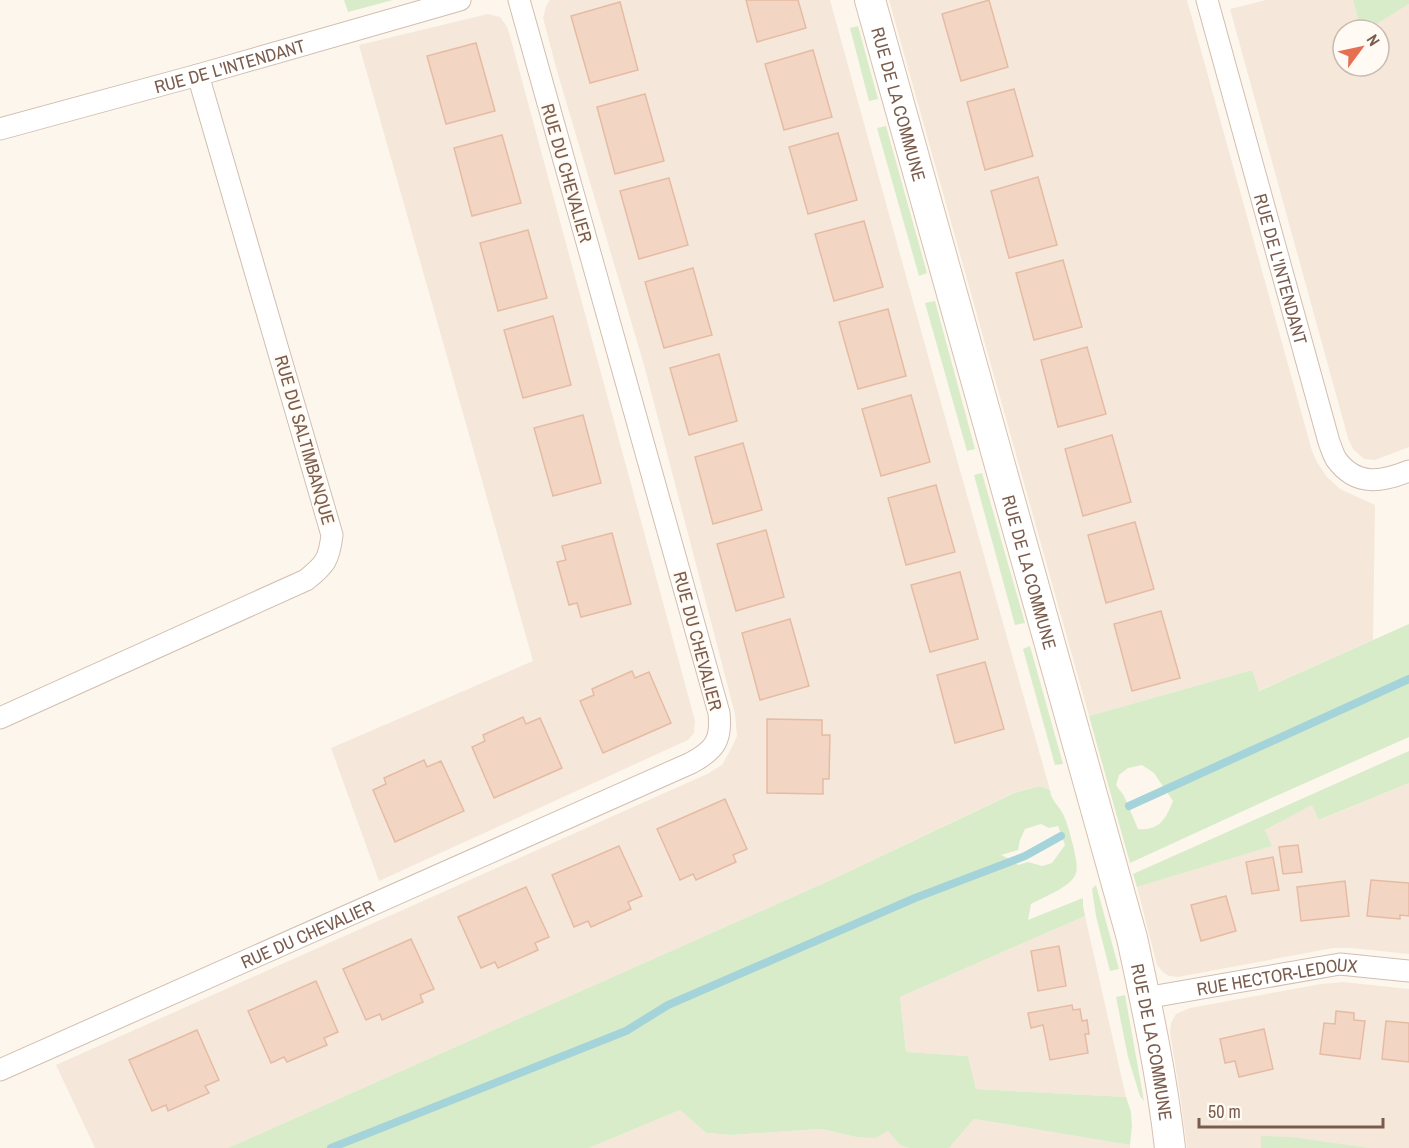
<svg xmlns="http://www.w3.org/2000/svg" width="1409" height="1148" viewBox="0 0 1409 1148" font-family="'Archivo Narrow',sans-serif">
  <style>
    .residential { fill: #f5e8da }
    .green { fill: #d8ecc9; fill-rule: evenodd }
    .lines { fill: none; stroke-linecap: round; stroke-linejoin: round }
    .stream { stroke: #a5d3da; stroke-width: 8 }
    .building { fill: #f3d5c3; stroke: #e6bba3; stroke-width: 1.5 }
    .street-casing { stroke: #d1beb0; stroke-width: 23 }
    .secondary-casing { stroke: #d6c0b0; stroke-width: 32 }
    .street { stroke: #fff; stroke-width: 21 }
    .secondary { stroke: #fff; stroke-width: 30 }
    .labels { text-anchor: middle; dominant-baseline: central; stroke-width: 4.5; stroke-linejoin: round; paint-order: stroke }
    .street-label { font-size: 18px; fill: #7a5c4d; stroke: #fffaf3 }
  </style>
  <rect width="100%" height="100%" fill="#fdf6ec"/>
  <g class="residential">
    <path d="M550 0H830L938 392 1050 790 1040 786 1013 793 831 880 228 1148H95L56 1065 707 774 722 765 731 749 737 736 735 714 644 365 557 71 543 18 546 6Z"/>
    <path d="M889 0H1187L1312 451 1317 462 1326 476 1340 489 1375 505 1373 640 1258 691 1252 670 1089 716Z"/>
    <path d="M1266 0H1353L1361 30H1343V66H1379V30H1367L1409 4V447L1375 460 1364 459 1353 449 1348 438 1230 9Z"/>
    <path d="M488 14 500 17 507 27 510 36 695 721 694 733 688 740 379 881 331 748 533 661 359 45Z"/>
    <path d="M1409 783V954L1351 948H1333L1178 977 1169 976 1163 972 1157 965 1137 887 1271 846 1265 830 1313 804 1320 820Z"/>
    <path d="M1085 916 1126 1097 976 1089 968 1056 906 1052 900 997Z"/>
    <path d="M1343 982 1409 989V1148H1187L1180 1094 1170 1033 1171 1023 1176 1014 1190 1008 1321 984Z"/>
    <path d="M680 1110 706 1133 731 1135 821 1129 856 1137 888 1131 900 1145 909 1148H589Z"/>
    <path d="M974 1119 1130 1145V1148H949Z"/>
  </g>
  <g class="green">
    <path d="M344 0H393L348 12Z"/>
    <path d="M1353 0H1409V4L1367 30H1361Z"/>
    <path d="M858 26 878 99 869 101 850 28Z"/>
    <path d="M886 126 927 273 919 276 877 128Z"/>
    <path d="M935 301 975 449 967 451 925 303Z"/>
    <path d="M982 473 1025 623 1015 625 974 475Z"/>
    <path d="M1409 624V737L1276 796 1130 863 1089 716 1252 670 1259 691ZM1142 765 1154 773 1173 801C1166 819 1159 831 1138 829L1124 796 1116 785 1119 775 1128 768Z"/>
    <path d="M1030 646 1063 764 1055 765 1023 649Z"/>
    <path d="M1409 751V783L1319 820 1312 805 1265 830 1272 846 1137 887 1133 874Z"/>
    <path d="M1040 786 1050 790C1051 800 1058 805 1063 814 1068 824 1071 838 1074 849 1075 856 1078 865 1076 873 1072 887 1043 897 1031 904L1028 920 1083 898V906L1085 916 900 997 906 1052 968 1056 976 1089 1126 1097 1131 1112 1132 1126 1130 1145 974 1119 949 1148H909L900 1145 888 1131 875 1138 856 1137 821 1129 731 1135 706 1133 680 1110 589 1148H228L831 880 1014 793ZM1041 824 1049 828 1058 826 1065 845 1052 863 1042 866 1028 862 1018 865 1012 860 1001 855 1018 850 1020 840 1025 829Z"/>
    <path d="M1096 885 1119 969 1110 971 1096 916 1092 889Z"/>
    <path d="M1125 995 1144 1101 1140 1096 1128 1057 1116 997Z"/>
    <path d="M1261 1136 1291 1137 1369 1148H1261Z"/>
  </g>
  <g class="lines">
    <g class="stream">
      <path d="M1129 806 1409 679"/>
      <path d="M331 1148 626 1031 668 1005 915 898 1025 856 1061 836"/>
    </g>
  </g>
  <g class="building">
    <path d="M746 0H798L806 28 757 42Z"/>
    <path d="M989 0 1008 67 961 81 942 14Z"/>
    <path d="M620 2 638 70 590 83 571 16Z"/>
    <path d="M476 43 495 111 446 124 427 56Z"/>
    <path d="M813 50 832 117 784 130 765 64Z"/>
    <path d="M1014 89 1033 156 985 170 967 102Z"/>
    <path d="M645 94 664 161 615 174 597 107Z"/>
    <path d="M838 133 857 200 808 214 789 147Z"/>
    <path d="M502 135 521 203 472 216 454 148Z"/>
    <path d="M1038 177 1057 245 1009 258 991 191Z"/>
    <path d="M669 178 688 245 639 259 620 191Z"/>
    <path d="M864 221 883 287 834 301 815 234Z"/>
    <path d="M528 230 547 298 498 311 480 243Z"/>
    <path d="M1063 260 1082 327 1034 340 1016 273Z"/>
    <path d="M693 268 712 335 664 348 645 282Z"/>
    <path d="M888 309 906 376 858 389 839 322Z"/>
    <path d="M553 316 571 385 523 398 504 330Z"/>
    <path d="M1087 347 1106 414 1058 427 1041 360Z"/>
    <path d="M719 354 737 421 689 435 670 368Z"/>
    <path d="M911 395 930 462 881 476 862 409Z"/>
    <path d="M583 415 601 483 553 496 534 428Z"/>
    <path d="M1112 435 1131 502 1083 516 1065 449Z"/>
    <path d="M743 443 762 510 713 524 695 457Z"/>
    <path d="M936 485 955 552 906 565 888 498Z"/>
    <path d="M1135 522 1154 589 1106 603 1088 535Z"/>
    <path d="M766 530 784 597 736 611 717 544Z"/>
    <path d="M612 533 631 604 581 617 577 603 569 605 557 562 566 560 562 546Z"/>
    <path d="M960 572 978 639 930 652 911 585Z"/>
    <path d="M1161 611 1180 678 1132 691 1114 624Z"/>
    <path d="M790 619 809 686 760 700 742 633Z"/>
    <path d="M985 662 1004 729 955 743 937 675Z"/>
    <path d="M632 671 635 678 649 672 671 723 603 753 580 701 594 695 592 689Z"/>
    <path d="M523 717 526 724 540 718 562 768 494 798 472 747 485 741 483 735Z"/>
    <path d="M767 719 822 720V735H830L829 779H823V794L767 793Z"/>
    <path d="M424 760 427 767 441 761 464 811 395 842 373 790 386 784 384 778Z"/>
    <path d="M725 799 747 849 733 855 736 862 696 880 693 874 680 880 657 829Z"/>
    <path d="M1298 845 1302 872 1283 874 1279 847Z"/>
    <path d="M619 846 642 896 628 902 631 909 591 927 588 921 574 927 552 875Z"/>
    <path d="M1273 857 1279 890 1252 894 1246 862Z"/>
    <path d="M1371 880 1409 883V916L1400 915V919L1367 916Z"/>
    <path d="M1345 881 1349 916 1301 921 1297 887Z"/>
    <path d="M526 887 549 937 535 943 538 950 498 968 495 962 481 968 458 917Z"/>
    <path d="M1226 896 1236 931 1201 941 1191 905Z"/>
    <path d="M411 939 434 989 420 995 423 1002 382 1020 380 1014 366 1020 343 969Z"/>
    <path d="M1059 946 1066 986 1038 991 1031 951Z"/>
    <path d="M316 981 338 1032 324 1038 327 1045 287 1062 284 1057 271 1063 248 1011Z"/>
    <path d="M1072 1005 1073 1010 1080 1009 1082 1021 1087 1020 1089 1034H1085L1088 1053 1050 1060 1043 1025 1031 1028 1028 1013Z"/>
    <path d="M1336 1011 1354 1013V1020L1365 1021 1360 1059 1320 1054 1324 1023 1335 1024Z"/>
    <path d="M1386 1021 1409 1023V1062L1382 1059Z"/>
    <path d="M1264 1029 1273 1069 1239 1077 1235 1061 1225 1063 1220 1039Z"/>
    <path d="M197 1030 219 1080 205 1086 209 1093 168 1111 166 1105 152 1111 129 1060Z"/>
  </g>
  <g class="lines">
    <defs>
      <g id="street">
        <path id="s1" d="M1207 0 1329 442C1331 447 1333 454 1336 459 1356 487 1382 482 1409 471"/>
        <path id="s2" d="M0 129 198 75 460 0"/>
        <path d="M0 718 306 580C325 565 329 560 332 535L198 75"/>
        <path id="s3" d="M1145 998 1340 964 1409 971"/>
        <path id="s4" d="M0 1070 691 763C715 750 722 740 719 713L519 0"/>
      </g>
      <g id="secondary">
        <path id="s5" d="M870 0 1132 938C1147 1007 1162 1077 1170 1148"/>
      </g>
    </defs>
    <use href="#street" class="street-casing"/>
    <use href="#secondary" class="secondary-casing"/>
    <use href="#street" class="street"/>
    <use href="#secondary" class="secondary"/>
  </g>
  <g class="labels">
    <g class="street-label">
      <text stroke="none"><textPath href="#s2" startOffset="238">RUE DE L'INTENDANT</textPath></text>
      <text stroke="none"><textPath href="#s5" startOffset="108">RUE DE LA COMMUNE</textPath></text>
      <text transform="translate(567 173) rotate(74)">RUE DU CHEVALIER</text>
      <text stroke="none"><textPath href="#s1" startOffset="279">RUE DE L'INTENDANT</textPath></text>
      <text transform="translate(305 440) rotate(74)">RUE DU SALTIMBANQUE</text>
      <text stroke="none"><textPath href="#s5" startOffset="594">RUE DE LA COMMUNE</textPath></text>
      <text transform="translate(698 641) rotate(75)">RUE DU CHEVALIER</text>
      <text stroke="none"><textPath href="#s4" startOffset="336">RUE DU CHEVALIER</textPath></text>
      <text stroke="none"><textPath href="#s3" startOffset="134">RUE HECTOR-LEDOUX</textPath></text>
      <text stroke="none"><textPath href="#s5" startOffset="1080">RUE DE LA COMMUNE</textPath></text>
    </g>
  </g>
  <g transform="translate(1361 48) rotate(57)"><circle r="28" fill="#fffaf3" stroke="#cabbb1" stroke-width="1.5"/>
  <path d="M0-4.5L10 22L0 15L-10 22Z" fill="#e76f51"/>
  <text y="-9" font-size="16" font-weight="bold" text-anchor="middle" fill="#7a5c4d">N</text>
  </g>
  <path d="M1199 1118v9h184v-9" fill="none" stroke="#7a5c4d" stroke-width="3"/>
  <text x="1208" y="1118" font-size="18" fill="#7a5c4d" stroke="#fffaf3" stroke-width="4.5" paint-order="stroke">50 m</text>
</svg>
